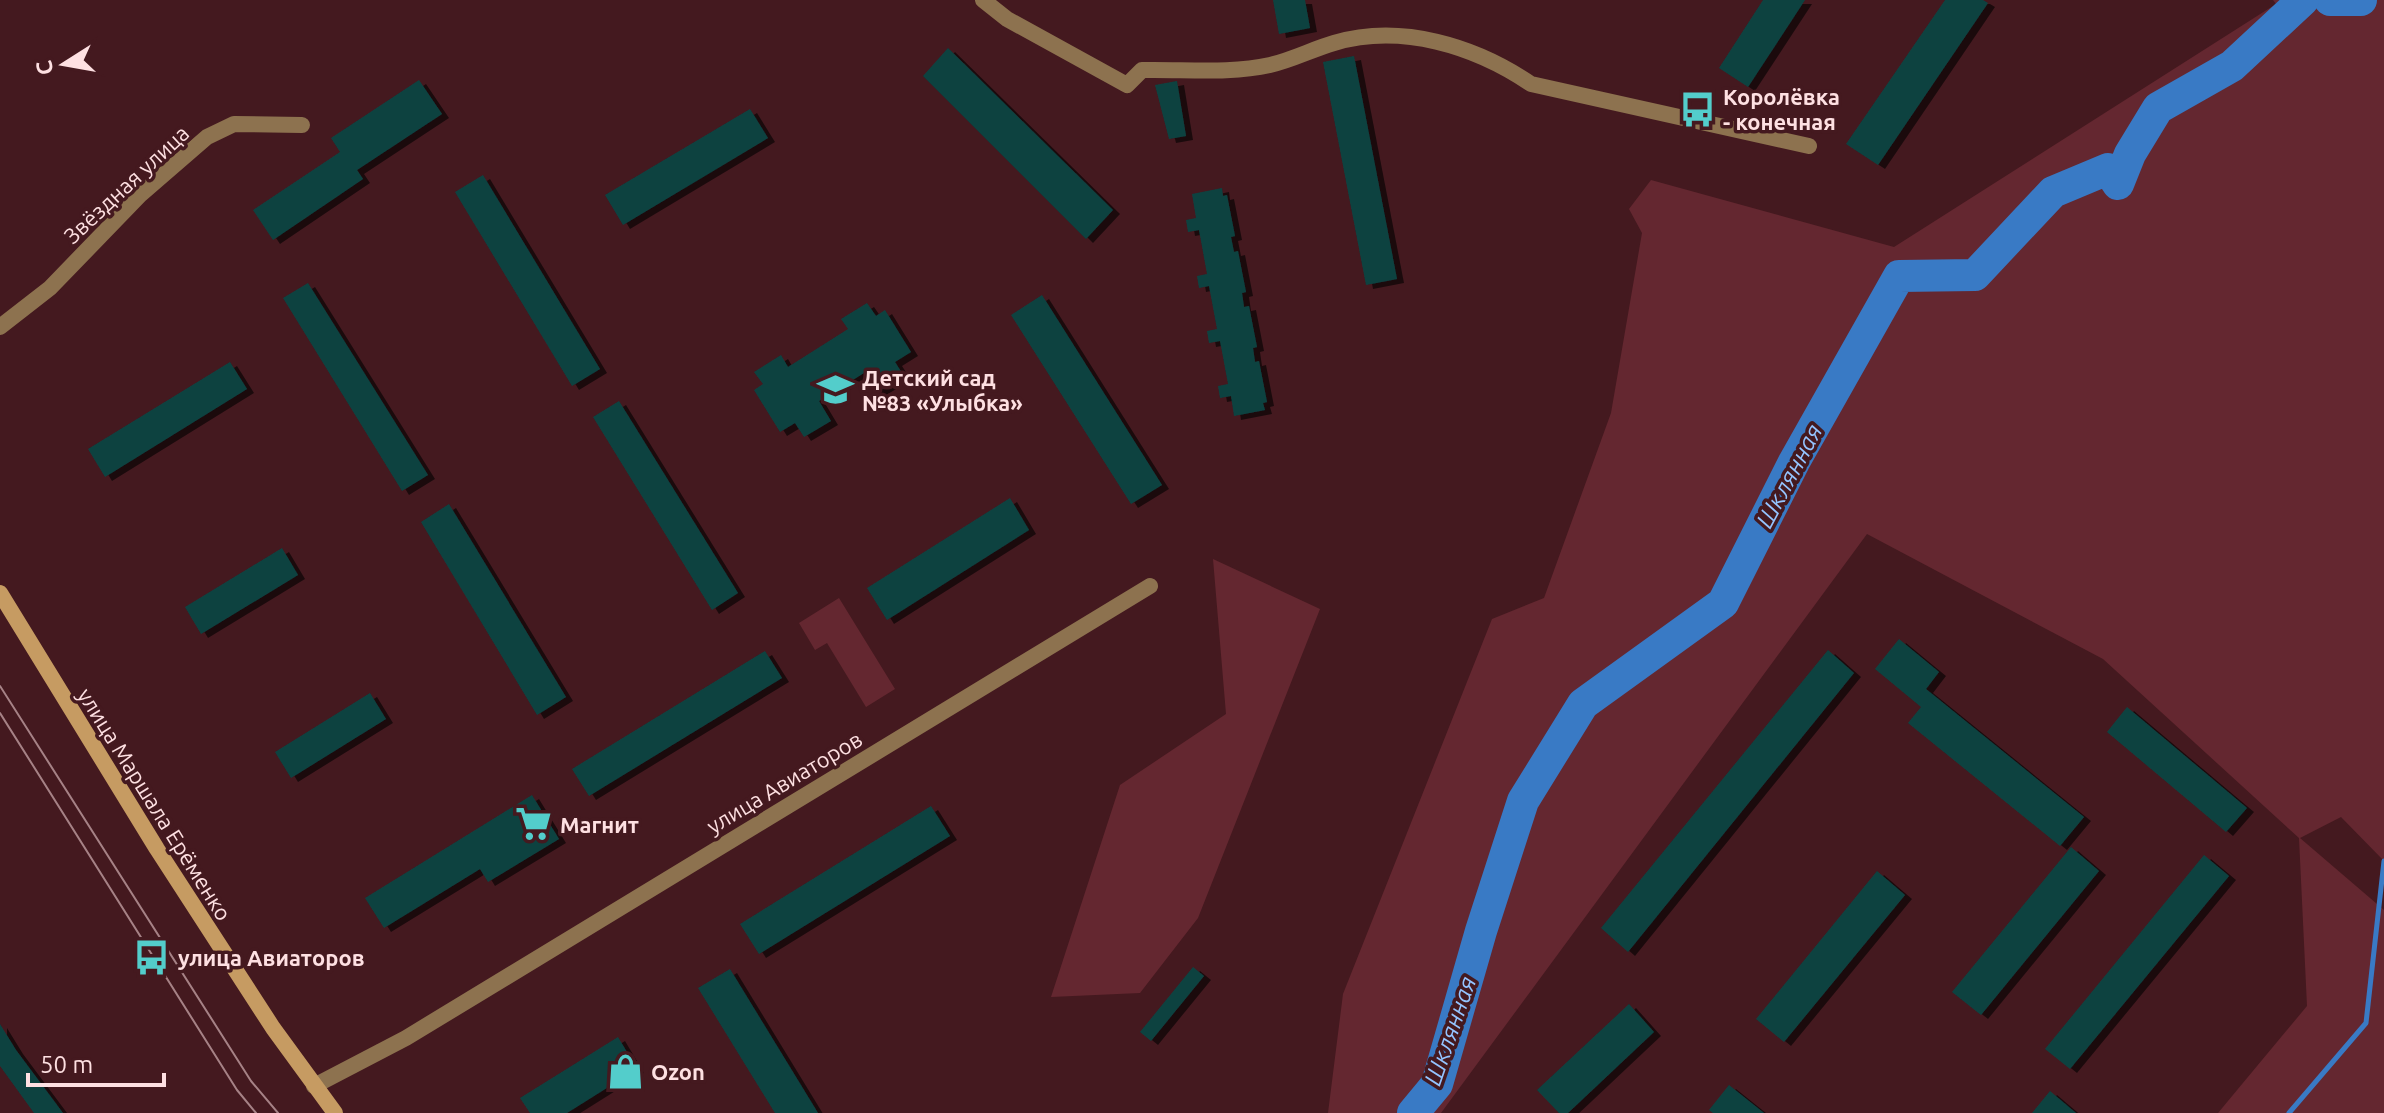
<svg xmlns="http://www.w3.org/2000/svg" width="2384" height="1113" viewBox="0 0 2384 1113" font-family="Ubuntu,sans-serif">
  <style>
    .green { fill: #642730 }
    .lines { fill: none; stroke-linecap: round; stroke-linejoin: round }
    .stream { stroke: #397ac5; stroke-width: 5 }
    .river { stroke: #397ac5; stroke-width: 32 }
    .building { fill: #0c4241; filter: url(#shadow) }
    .street { stroke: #8d724f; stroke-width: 16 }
    .secondary { stroke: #c69b62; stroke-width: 16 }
    .tram { stroke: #a68286; stroke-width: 2 }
    .labels { text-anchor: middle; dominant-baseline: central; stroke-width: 7; stroke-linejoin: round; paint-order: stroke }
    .poi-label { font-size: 22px; font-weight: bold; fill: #fee0e2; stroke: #44191f; text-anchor: start }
    .street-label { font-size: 22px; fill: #fee0e2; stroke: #44191f }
    .water-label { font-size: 24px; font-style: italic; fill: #94c4ff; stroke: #44191f }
  </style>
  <defs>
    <filter id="shadow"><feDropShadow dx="7" dy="4" stdDeviation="0" flood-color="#0009"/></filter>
  </defs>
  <rect width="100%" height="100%" fill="#44191f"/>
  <g class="green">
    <path d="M2273 0H2384V861L2341 817 2300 838 2384 910V1113H2218L2307 1006 2299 838 2103 659 1867 534 1441 1113H1328L1343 994 1492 619 1544 598 1611 413 1642 233 1629 209 1651 180 1894 247 2276 4Z"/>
    <path d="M1213 559 1320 609 1198 918 1140 993 1051 997 1120 785 1226 714Z"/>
    <path d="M839 598 895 689 866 707 827 643 815 650 799 623Z"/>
  </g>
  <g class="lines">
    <path class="stream" d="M2289 1113 2366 1023 2384 861"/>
    <g class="river">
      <path d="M2330 0H2361"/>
      <path d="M1413 1113 1437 1084 1481 931 1523 801 1583 704 1723 603 1794 462 1899 276 1975 275 2053 192 2108 169 2118 184 2130 154 2158 108 2232 66 2303 0"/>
    </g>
  </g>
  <g class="building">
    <path d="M1273 0H1305L1310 28 1279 34Z"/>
    <path d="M1763 0H1805L1748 87 1719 68Z"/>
    <path d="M1945 0H1983L1988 3 1878 165 1846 144Z"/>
    <path d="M948 48 1113 210 1086 239 923 76Z"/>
    <path d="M1354 56 1397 279 1366 285 1323 62Z"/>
    <path d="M419 80 442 114 357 170 363 179 273 240 253 210 340 152 331 138Z"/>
    <path d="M1177 81 1186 136 1169 139 1155 85Z"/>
    <path d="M750 109 768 138 623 225 605 195Z"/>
    <path d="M483 175 600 369 572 386 455 192Z"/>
    <path d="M1222 188 1223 196 1227 195 1235 236 1231 237 1234 252 1238 251 1246 292 1242 293 1244 307 1249 306 1257 347 1253 348 1255 362 1259 361 1267 402 1263 403 1265 410 1234 416 1231 396 1220 398 1218 386 1228 384 1220 341 1209 343 1207 331 1217 329 1209 286 1199 288 1197 276 1207 274 1199 230 1188 232 1186 220 1196 218 1192 194Z"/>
    <path d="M308 283 428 475 402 491 283 298Z"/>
    <path d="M1042 295 1162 485 1131 504 1011 315Z"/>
    <path d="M867 303 876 316 885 310 911 352 895 362 904 376 876 393 864 373 819 401 831 421 804 437 795 423 780 432 754 390 763 384 754 372 781 355 788 367 848 329 841 319Z"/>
    <path d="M230 362 247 389 105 477 88 449Z"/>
    <path d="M619 401 738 593 712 610 593 417Z"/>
    <path d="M1010 498 1029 530 887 620 867 588Z"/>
    <path d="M449 504 566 697 537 715 421 522Z"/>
    <path d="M282 548 298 575 201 634 185 607Z"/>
    <path d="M1899 639 1939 672 1926 689 2084 817 2060 846 1908 723 1921 707 1875 669Z"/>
    <path d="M1828 650 1854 673 1628 952 1601 928Z"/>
    <path d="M765 651 782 678 589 796 572 769Z"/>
    <path d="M370 693 386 719 291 778 275 752Z"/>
    <path d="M2127 707 2247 808 2226 832 2107 732Z"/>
    <path d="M532 795 559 839 488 882 480 869 384 928 365 898Z"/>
    <path d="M931 806 950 836 759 954 740 924Z"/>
    <path d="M2071 847 2099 871 1981 1015 1952 992Z"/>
    <path d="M2204 855 2229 876 2070 1069 2045 1049Z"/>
    <path d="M1877 871 1905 895 1784 1042 1756 1019Z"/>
    <path d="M1193 967 1204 976 1151 1041 1140 1032Z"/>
    <path d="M730 969 818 1113H775L698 988Z"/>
    <path d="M1629 1004 1654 1032 1568 1113H1559L1537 1090Z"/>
    <path d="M0 1024 16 1050 63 1113H34L0 1066Z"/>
    <path d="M618 1037 637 1069 567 1113H530L520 1098Z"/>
    <path d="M1729 1085 1764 1113H1713L1709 1110Z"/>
    <path d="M2050 1091 2076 1113H2032Z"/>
  </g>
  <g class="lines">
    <g class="street">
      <path d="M983 0 1007 19 1127 85 1142 70C1184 69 1230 74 1270 65 1292 60 1313 49 1334 43 1401 23 1475 46 1531 84L1809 146"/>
      <path d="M0 327 50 288 140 195 207 137 234 124 302 125"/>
      <path d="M314 1086 406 1038 1150 586"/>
    </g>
    <path class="secondary" d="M0 593 157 849 273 1028 335 1113"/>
    <g class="tram">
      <path d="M0 686 251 1081 278 1113"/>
      <path d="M0 713 237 1090 256 1113"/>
    </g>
  </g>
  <defs>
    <symbol id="bus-bare" viewBox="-9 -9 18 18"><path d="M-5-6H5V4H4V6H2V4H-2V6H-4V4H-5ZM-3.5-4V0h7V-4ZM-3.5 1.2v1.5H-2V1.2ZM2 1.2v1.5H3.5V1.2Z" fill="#53cdcb" stroke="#44191f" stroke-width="2.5" paint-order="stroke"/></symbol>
    <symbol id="school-bare" viewBox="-9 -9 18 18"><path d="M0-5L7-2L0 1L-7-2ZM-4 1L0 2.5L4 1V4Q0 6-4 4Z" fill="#53cdcb" stroke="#44191f" stroke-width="2.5" paint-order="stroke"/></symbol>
    <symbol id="supermarket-bare" viewBox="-9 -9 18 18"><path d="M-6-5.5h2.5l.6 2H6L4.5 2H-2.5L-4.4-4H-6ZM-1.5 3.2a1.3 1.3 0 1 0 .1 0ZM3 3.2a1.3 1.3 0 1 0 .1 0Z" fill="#53cdcb" stroke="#44191f" stroke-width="2.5" paint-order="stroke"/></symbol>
    <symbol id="shop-bare" viewBox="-9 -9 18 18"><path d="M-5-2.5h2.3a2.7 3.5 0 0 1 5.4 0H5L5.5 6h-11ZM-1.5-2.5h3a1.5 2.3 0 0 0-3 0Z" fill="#53cdcb" stroke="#44191f" stroke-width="2.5" paint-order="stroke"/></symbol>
  </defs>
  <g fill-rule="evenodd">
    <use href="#bus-bare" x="1672" y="84" width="51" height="51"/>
    <use href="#school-bare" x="810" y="364" width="51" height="51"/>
    <use href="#supermarket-bare" x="508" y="798" width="51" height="51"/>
    <use href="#bus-bare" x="126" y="932" width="51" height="51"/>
    <use href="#shop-bare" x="600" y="1046" width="51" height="51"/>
  </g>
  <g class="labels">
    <g class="poi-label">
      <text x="1723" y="96">Королёвка<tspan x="1723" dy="25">- конечная</tspan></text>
      <text x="862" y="377">Детский сад<tspan x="862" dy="25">№83 «Улыбка»</tspan></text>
      <text x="560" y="824">Магнит</text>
      <text x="178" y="957">улица Авиаторов</text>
      <text x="651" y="1071">Ozon</text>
    </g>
    <g class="street-label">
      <text transform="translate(126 184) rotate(-43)">Звёздная улица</text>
      <text transform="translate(784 782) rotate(-31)">улица Авиаторов</text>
      <text transform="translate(155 804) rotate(58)">улица Маршала Ерёменко</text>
    </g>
    <g class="water-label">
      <text transform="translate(1789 476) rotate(-62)">Шклянная</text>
      <text transform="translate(1450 1031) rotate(-71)">Шклянная</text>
    </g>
  </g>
  <g transform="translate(64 64) rotate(259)" stroke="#44191f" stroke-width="6" paint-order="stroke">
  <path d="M0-6L14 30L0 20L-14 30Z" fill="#fee0e2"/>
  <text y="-12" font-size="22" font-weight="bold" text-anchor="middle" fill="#fee0e2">С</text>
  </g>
  <path d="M28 1073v12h136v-12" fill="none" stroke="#fee0e2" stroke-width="4"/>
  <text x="40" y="1073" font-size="24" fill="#fee0e2" stroke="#44191f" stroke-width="6" paint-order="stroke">50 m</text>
</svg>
